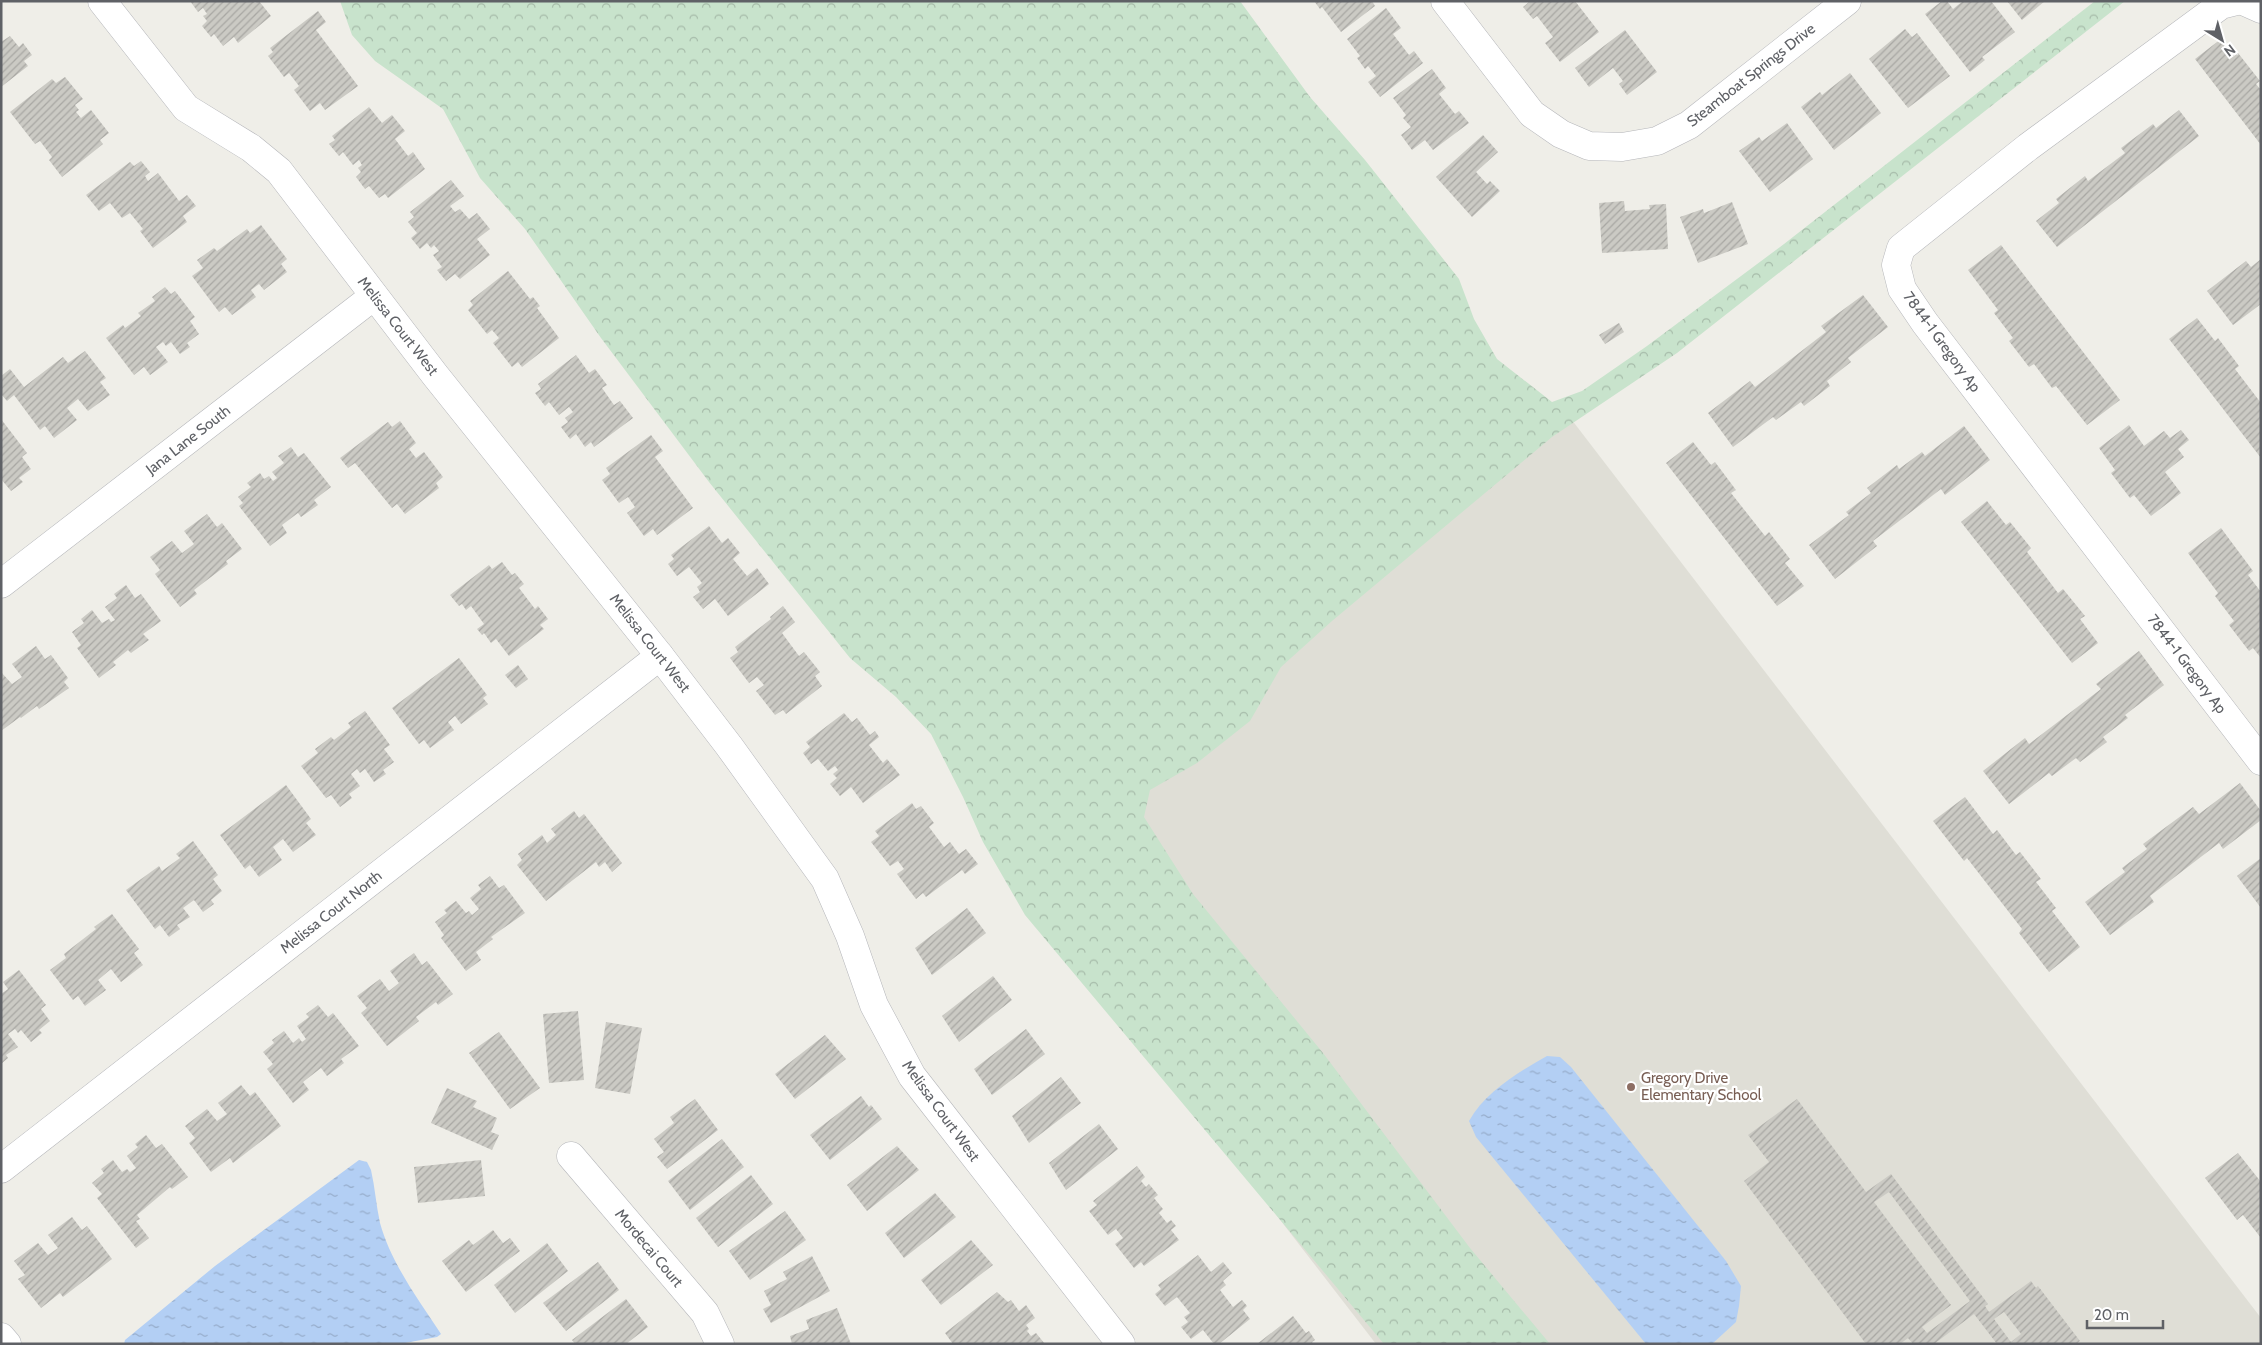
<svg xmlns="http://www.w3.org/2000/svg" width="2262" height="1345" viewBox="0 0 2262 1345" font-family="Cabin,sans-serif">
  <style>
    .education { fill: #dfded6 }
    .forest { fill: url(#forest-crowns) }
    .water { fill: url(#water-ripples) }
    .building { fill: url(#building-hatch); fill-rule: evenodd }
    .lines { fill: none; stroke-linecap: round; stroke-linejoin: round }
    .street-casing { stroke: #b5b6ba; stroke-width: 29 }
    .secondary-casing { stroke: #b6b8bd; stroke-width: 29 }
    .street { stroke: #fff; stroke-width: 28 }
    .secondary { stroke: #fff; stroke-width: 28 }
    .education-dot { fill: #8d6e63; stroke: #fff; stroke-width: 2 }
    .labels { text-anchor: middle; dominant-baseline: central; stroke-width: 4.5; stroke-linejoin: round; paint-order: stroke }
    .street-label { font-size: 15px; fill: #5f6166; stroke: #fff }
    .education-label { font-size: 15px; fill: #785e54; stroke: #fff; text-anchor: start }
  </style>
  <defs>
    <pattern id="forest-crowns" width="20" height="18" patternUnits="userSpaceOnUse" patternTransform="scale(1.25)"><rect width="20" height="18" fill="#c8e3cc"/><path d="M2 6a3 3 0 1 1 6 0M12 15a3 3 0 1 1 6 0" fill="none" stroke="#a6bba9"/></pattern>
    <pattern id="water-ripples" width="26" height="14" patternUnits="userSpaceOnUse" patternTransform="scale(1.25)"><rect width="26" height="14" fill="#b3cff4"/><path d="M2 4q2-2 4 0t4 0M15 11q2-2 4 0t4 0" fill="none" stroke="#95abc9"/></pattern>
    <pattern id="building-hatch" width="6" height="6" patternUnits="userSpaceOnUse" patternTransform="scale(1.25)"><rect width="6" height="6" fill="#cbcac4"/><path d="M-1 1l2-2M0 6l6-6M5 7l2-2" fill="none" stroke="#a8a7a3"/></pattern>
  </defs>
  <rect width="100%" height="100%" fill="#efeee8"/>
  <path class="education" d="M1565 411 2261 1318V1344H1376L999 856Z"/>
  <path class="forest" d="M340 1H1240L1310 97 1365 160 1459 279 1474 319 1497 359 1552 402 1582 391 1647 346 1784 244 2095 1H2125L1677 353 1552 437 1332 621 1281 667 1250 721 1197 763 1150 790 1144 817 1193 894 1323 1053 1470 1248 1550 1344H1384L1025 915 983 842 963 797 931 734 896 697 850 658 709 482 601 338 525 229 480 178 443 109 375 61 352 35Z"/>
  <g class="water">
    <path d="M1547 1056 1560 1057 1571 1067 1726 1261 1741 1286 1739 1306 1736 1322 1712 1344H1646L1476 1137 1469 1121C1485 1092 1519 1072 1547 1056Z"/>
    <path d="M359 1160 367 1162 371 1170C375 1187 376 1205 380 1223 391 1263 418 1299 441 1334L437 1337 405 1343 124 1344 125 1340 215 1266Z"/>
  </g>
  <g class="building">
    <path d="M190 1H253L255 3 259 1 271 16 238 43 234 37 223 46 214 34 211 37 202 26 207 21 203 16 207 14 203 8 198 12Z"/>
    <path d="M1314 1H1372L1375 6 1341 32 1322 7 1320 9Z"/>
    <path d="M1530 1H1575L1599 32 1560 62 1545 43 1553 37 1537 16 1533 19 1523 7Z"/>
    <path d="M1942 1H1947L1953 9 1963 1H1991L2015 32 1982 57 1985 60 1970 72 1925 14Z"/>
    <path d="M2007 1H2045L2022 20Z"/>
    <path d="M1386 8 1401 28 1393 34 1409 55 1414 51 1423 63 1380 97 1368 82 1376 76 1368 66 1365 69 1357 58 1360 56 1347 39Z"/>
    <path d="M318 11 326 22 316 30 358 86 325 110 320 103 310 111 294 90 299 86 289 73 284 77 268 56 273 52 270 48Z"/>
    <path d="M1905 29 1912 37 1917 33 1950 76 1908 108 1869 59Z"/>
    <path d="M1625 30 1657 72 1627 95 1619 84 1623 81 1613 68 1589 87 1575 68Z"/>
    <path d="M10 36 19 47 23 43 32 55 24 61 28 66 1 87V42Z"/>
    <path d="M2221 39 2234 56 2238 53 2260 81 2256 84 2261 90V145L2195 59Z"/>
    <path d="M1432 69 1446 88 1439 94 1455 114 1459 111 1469 123 1433 150 1425 140 1412 150 1401 135 1411 127 1403 118 1406 115 1393 98Z"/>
    <path d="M1850 73 1881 113 1834 150 1801 107 1820 92 1822 95Z"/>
    <path d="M65 77 83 99 75 105 79 110 76 112 81 118 91 110 109 133 100 140 103 144 62 177 49 160 52 157 40 141 35 144 10 112 52 79 56 83Z"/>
    <path d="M369 107 382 123 392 115 405 131 395 139 408 156 413 152 425 169 388 198 385 194 379 198 369 186 365 189 356 177 361 172 358 168 362 165 359 160 353 165 343 152 339 156 329 144 335 140 332 136Z"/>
    <path d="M2179 110 2199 136 2057 247 2036 221 2059 203 2056 199 2085 176 2088 181 2125 153 2121 148 2153 124 2156 128Z"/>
    <path d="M1787 123 1813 159 1770 192 1739 151 1759 137 1762 141Z"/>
    <path d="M1483 135 1498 152 1476 172 1487 184 1490 181 1500 191 1472 217 1436 177Z"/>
    <path d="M141 161 150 172 145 176 148 181 158 173 179 201 187 195 196 206 183 216 187 222 153 248 140 231 143 229 130 213 122 218 110 203 99 211 86 195 130 162 134 166Z"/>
    <path d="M451 180 464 196 450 206 455 212 460 209 469 219 477 213 490 229 477 239 490 255 460 279 455 274 446 281 437 270 442 267 433 255 439 251 434 245 431 248 427 243 420 249 411 238 417 233 408 222 414 217 410 212Z"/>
    <path d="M1624 201 1625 211 1650 209 1649 205 1666 204 1668 249 1602 253 1599 203Z"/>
    <path d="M1732 202 1748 244 1698 263 1680 217 1703 209 1704 213Z"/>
    <path d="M261 225 287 259 281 264 287 272 264 290 259 284 251 290 256 297 232 315 225 307 219 312 192 276 203 268 197 260 214 248 217 251 247 229 250 233Z"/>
    <path d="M2001 245 2120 400 2087 425 2056 386 2052 388 2034 364 2029 367 2009 341 2013 338 1994 313 1998 310 1968 270Z"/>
    <path d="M2261 259V304L2233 325 2207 291 2246 261 2251 267Z"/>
    <path d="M508 271 530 299 533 297 540 306 537 308 559 338 522 367 518 362 512 367 493 343 499 338 492 330 487 334 468 310 473 305 470 301Z"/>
    <path d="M165 287 171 294 175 291 195 317 190 321 199 334 187 343 190 347 180 354 171 342 166 346 163 342 156 347 168 362 150 375 144 367 134 375 106 338 123 325 125 328 141 316 138 313 155 301 152 297Z"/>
    <path d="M1863 295 1888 327 1848 358 1851 362 1827 381 1830 386 1804 406 1801 402 1776 420 1773 417 1733 447 1708 413 1750 381 1755 387 1826 332 1821 326Z"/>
    <path d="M2197 318 2215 341 2218 338 2239 366 2235 369 2261 403V458L2169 339Z"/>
    <path d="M1619 323 1624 332 1605 344 1599 335Z"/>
    <path d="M85 351 106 378 100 382 110 395 88 411 78 399 67 408 77 420 54 438 45 426 40 430 14 395 7 401 1 394V376L10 369 24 387 63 357 68 363Z"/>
    <path d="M576 355 589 373 595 369 607 385 602 388 614 405 620 401 633 418 594 447 591 442 585 447 576 434 570 439 561 427 568 422 565 418 573 412 569 407 559 415 549 402 545 406 535 393 541 389 538 384Z"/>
    <path d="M1 419 27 453 22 457 31 469 19 478 23 482 11 491 1 479Z"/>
    <path d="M400 421 416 443 409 449 416 458 424 452 443 477 436 483 439 488 405 514 397 504 392 508 355 463 348 468 340 458 388 422 392 427Z"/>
    <path d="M2129 425 2144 446 2164 431 2170 438 2181 430 2189 440 2178 449 2184 457 2165 472 2181 493 2151 516 2134 495 2130 498 2111 473 2115 470 2099 448Z"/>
    <path d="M1964 426 1990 460 1945 495 1941 489 1873 541 1877 546 1835 579 1809 545 1849 515 1846 512 1871 493 1867 488 1897 465 1899 469 1922 452 1925 456Z"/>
    <path d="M651 435 663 451 655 457 693 508 657 535 653 529 644 536 627 513 635 507 628 497 619 503 602 480 610 474 606 468Z"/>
    <path d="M1693 442 1711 465 1715 462 1736 490 1731 493 1765 536 1769 532 1790 559 1785 563 1804 586 1777 606 1666 463Z"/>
    <path d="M291 447 298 457 304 453 331 487 314 500 318 505 301 517 298 513 282 525 287 533 270 546 239 506 243 503 238 497 251 487 247 483 260 473 264 479 269 476 273 481 277 478 272 472 284 463 278 456Z"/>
    <path d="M1987 501 2006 525 2010 522 2031 548 2027 552 2058 593 2063 589 2085 616 2080 619 2098 643 2072 663 1961 522Z"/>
    <path d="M207 514 217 527 222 523 242 549 226 561 228 564 194 590 197 594 180 607 155 574 160 570 150 557 172 541 182 553 194 544 184 531Z"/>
    <path d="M709 526 722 543 728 538 740 553 733 559 747 576 757 568 769 584 728 616 715 599 703 609 693 597 700 592 697 587 702 583 689 567 677 576 668 564 674 559 671 555Z"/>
    <path d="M2221 528 2253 571 2248 575 2261 592V658L2253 648 2249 651 2229 625 2234 621 2215 596 2218 593 2188 553Z"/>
    <path d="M502 562 512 575 515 573 524 584 519 588 535 609 538 606 548 619 540 625 544 629 509 656 496 639 491 643 484 633 482 635 477 629 484 624 471 606 466 610 462 604 459 606 450 595 489 565 492 569Z"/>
    <path d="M126 585 135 598 141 594 161 621 143 634 149 640 131 653 128 650 113 662 116 665 99 678 77 648 81 645 72 632 84 623 81 619 92 610 102 623 109 619 111 622 115 620 105 607 117 598 114 594Z"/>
    <path d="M783 606 795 622 782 633 799 656 804 652 820 672 815 676 822 686 786 714 783 710 775 715 756 691 764 685 757 677 749 683 730 658 738 652 735 647 771 619 770 617Z"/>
    <path d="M36 646 45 659 51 655 68 678 64 682 69 688 39 709 37 706 21 718 20 717 1 731V672L12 684 22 677 12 664Z"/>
    <path d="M2139 651 2164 685 2125 715 2128 718 2103 737 2107 742 2080 762 2076 758 2052 776 2049 773 2009 804 1983 771 2025 738 2029 744 2101 689 2096 684Z"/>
    <path d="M459 658 487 695 483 698 488 704 461 724 455 716 448 722 454 730 430 748 424 740 419 744 392 708Z"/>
    <path d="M518 665 528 679 516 688 505 675Z"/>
    <path d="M365 711 390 745 384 749 394 762 383 770 386 774 374 782 365 769 360 773 357 769 351 774 360 786 349 794 352 798 340 807 331 795 326 798 301 766 318 753 315 749 331 737 334 740 351 727 348 723Z"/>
    <path d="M844 713 852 722 857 718 870 735 875 731 879 737 869 745 883 763 887 759 900 775 863 803 851 787 840 796 830 784 837 778 833 774 838 770 835 766 828 771 818 759 811 764 803 753 810 747 806 742Z"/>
    <path d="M2240 783 2261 811V820L2223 849 2219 843 2150 896 2154 902 2110 935 2085 902 2125 872 2122 868 2147 849 2143 844 2193 807 2199 814Z"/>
    <path d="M286 785 311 819 306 823 316 835 293 852 283 839 273 847 282 860 259 877 250 865 245 869 220 835Z"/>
    <path d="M1965 797 1993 834 1997 830 2016 855 2020 852 2041 879 2036 882 2056 908 2052 911 2080 947 2049 972 2019 933 2022 929 1967 858 1964 861 1933 821Z"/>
    <path d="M912 803 916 809 921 806 934 823 929 827 944 847 950 842 959 854 966 849 978 864 965 874 962 870 926 897 923 893 916 899 897 874 904 869 898 861 890 866 871 842 879 836 875 831Z"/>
    <path d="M574 811 579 818 584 814 622 863 612 872 605 862 599 867 596 862 546 901 517 865 522 860 518 854 542 835 547 843 556 835 551 829Z"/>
    <path d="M193 841 218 875 213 879 222 891 211 900 214 904 203 912 194 900 183 908 190 917 177 925 180 929 169 937 160 925 155 929 126 890 159 866 162 871 180 858 176 854Z"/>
    <path d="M2261 858V908L2237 876Z"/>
    <path d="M490 876 499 888 504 885 525 913 491 937 493 939 476 952 481 960 466 971 441 938 444 935 435 922 447 913 444 910 456 901 466 913 469 911 472 915 479 909 470 898 481 889 478 885Z"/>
    <path d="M967 908 986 933 932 975 915 948Z"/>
    <path d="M112 914 139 949 134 953 143 965 121 982 111 969 98 980 106 990 85 1006 78 996 73 1000 50 970 66 958 64 954 96 929 94 927Z"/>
    <path d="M414 953 422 965 427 961 453 994 438 1005 436 1002 416 1017 419 1021 387 1046 361 1013 367 1008 357 996 380 979 389 991 399 983 390 971Z"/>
    <path d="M19 970 46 1005 41 1009 50 1021 39 1030 42 1033 31 1042 21 1030 18 1033 15 1029 8 1034 18 1047 6 1055 8 1058 1 1064V994L8 989 3 982Z"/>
    <path d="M993 976 1012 1000 959 1042 942 1016Z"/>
    <path d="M318 1005 328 1017 333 1013 359 1046 341 1059 344 1063 327 1076 321 1068 303 1082 309 1090 293 1103 267 1069 273 1064 263 1052 274 1043 272 1040 284 1031 293 1043 299 1038 302 1042 306 1039 297 1026 309 1017 306 1014Z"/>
    <path d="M578 1011 584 1080 549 1083 543 1014Z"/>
    <path d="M606 1022 642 1028 630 1094 595 1088Z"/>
    <path d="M1026 1029 1045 1054 992 1095 974 1069Z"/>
    <path d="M499 1032 540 1088 510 1109 469 1053Z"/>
    <path d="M825 1035 846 1059 795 1099 775 1074Z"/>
    <path d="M1061 1077 1081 1103 1029 1143 1012 1116Z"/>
    <path d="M241 1085 250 1096 255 1092 281 1126 233 1163 230 1158 211 1172 189 1143 195 1138 185 1126 207 1109 217 1121 227 1114 218 1103Z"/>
    <path d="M447 1088 477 1101 473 1107 497 1118 491 1132 499 1135 492 1150 431 1123Z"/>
    <path d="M861 1096 869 1107 871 1105 882 1119 830 1160 810 1135Z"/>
    <path d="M695 1099 718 1130 667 1169 657 1157 664 1152 654 1139 674 1123 670 1117Z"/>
    <path d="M1797 1099 1866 1192 1891 1174 1988 1304 1985 1306 1989 1312 2031 1281 2036 1288 2038 1286 2080 1341 2076 1344H1997L1974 1314 1934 1344H1913L1908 1338 1900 1344H1866L1744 1181 1769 1162 1748 1135ZM1889 1192 1970 1301 1927 1333 1922 1327 1951 1305 1874 1202ZM2004 1312 2021 1334 2011 1342 1994 1319Z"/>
    <path d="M1099 1124 1118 1149 1066 1190 1049 1163Z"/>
    <path d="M146 1135 156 1148 162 1144 188 1177 172 1189 170 1187 137 1215 140 1219 136 1221 149 1238 136 1248 97 1198 102 1194 92 1183 104 1173 101 1169 113 1160 122 1172 127 1169 130 1172 136 1168 127 1156 138 1147 135 1144Z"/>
    <path d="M722 1139 744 1167 690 1210 668 1181Z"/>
    <path d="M897 1146 919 1170 867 1211 847 1185Z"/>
    <path d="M2238 1153 2261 1182V1238L2243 1215 2237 1220 2205 1178Z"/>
    <path d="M481 1160 485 1196 418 1203 414 1167Z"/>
    <path d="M1137 1166 1145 1177 1141 1181 1146 1187 1149 1184 1158 1195 1154 1198 1163 1209 1159 1213 1167 1223 1171 1220 1176 1226 1171 1230 1179 1240 1144 1266 1141 1262 1134 1268 1115 1244 1123 1238 1116 1229 1108 1235 1089 1211 1097 1205 1093 1201Z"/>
    <path d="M751 1175 773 1204 718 1247 696 1218Z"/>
    <path d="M935 1193 956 1217 904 1258 885 1233Z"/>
    <path d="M785 1211 806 1240 750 1280 729 1251Z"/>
    <path d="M72 1217 82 1230 87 1226 112 1259 63 1297 60 1293 41 1308 18 1279 25 1275 14 1261 38 1243 48 1255 58 1248 48 1235Z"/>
    <path d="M493 1230 503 1243 510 1238 520 1251 466 1292 442 1261 469 1240 473 1245Z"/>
    <path d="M971 1240 993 1265 941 1305 921 1280Z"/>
    <path d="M547 1243 568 1271 515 1313 494 1285Z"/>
    <path d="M1198 1255 1211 1272 1223 1262 1232 1273 1223 1281 1226 1285 1220 1290 1233 1307 1242 1300 1247 1306 1243 1310 1250 1319 1219 1344H1214L1203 1330 1191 1339 1181 1327 1188 1322 1184 1317 1190 1313 1177 1297 1165 1306 1155 1294 1161 1289 1158 1285Z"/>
    <path d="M812 1256 830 1291 771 1323 763 1309 771 1305 764 1291 787 1279 783 1272Z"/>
    <path d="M598 1262 619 1290 566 1331 543 1303Z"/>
    <path d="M997 1292 1008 1302 1011 1300 1019 1311 1026 1305 1035 1318 1026 1325 1029 1329 1027 1331 1031 1336 1036 1333 1045 1344H953L945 1333Z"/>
    <path d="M626 1299 648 1327 626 1344H575L572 1340Z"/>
    <path d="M837 1308 851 1344H792L790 1336 809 1329 806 1320Z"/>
    <path d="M1293 1316 1306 1333 1309 1331 1315 1340 1312 1342 1313 1344H1257Z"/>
  </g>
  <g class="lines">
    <defs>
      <g id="street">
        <path d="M102 1 186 108 251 148 279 171 435 375 660 656 729 746 825 879 850 936 874 1005 912 1076 1121 1344"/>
        <path d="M1445 1 1532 114 1561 134 1589 146 1622 147 1657 141 1689 125 1847 1"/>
        <path d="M2237 1 2221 5 2028 147 1901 248 1896 265 1902 289 1925 323 2261 761"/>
        <path d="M2243 1 2261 9"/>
        <path d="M1 584 374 296"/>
        <path d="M571 1156 705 1313 720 1344"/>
        <path d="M1 1169 660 656"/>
      </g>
      <path id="secondary" d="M1 1337 7 1344"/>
    </defs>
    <use href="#street" class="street-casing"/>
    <use href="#secondary" class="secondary-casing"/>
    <use href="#street" class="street"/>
    <use href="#secondary" class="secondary"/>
  </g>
  <circle class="education-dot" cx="1631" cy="1087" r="5"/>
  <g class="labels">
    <g class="street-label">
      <text transform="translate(1751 75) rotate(-38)">Steamboat Springs Drive</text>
      <text transform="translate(398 326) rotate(52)">Melissa Court West</text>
      <text transform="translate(1942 342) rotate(54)">7844-1 Gregory Ap</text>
      <text transform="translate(188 440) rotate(-38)">Jana Lane South</text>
      <text transform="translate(650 643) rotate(52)">Melissa Court West</text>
      <text transform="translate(2187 664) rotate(53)">7844-1 Gregory Ap</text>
      <text transform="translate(331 912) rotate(-38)">Melissa Court North</text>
      <text transform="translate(941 1111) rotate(54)">Melissa Court West</text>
      <text transform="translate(649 1248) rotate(50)">Mordecai Court</text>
    </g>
    <g class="education-label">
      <text x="1641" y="1078">Gregory Drive<tspan x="1641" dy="17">Elementary School</tspan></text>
    </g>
  </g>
  <rect width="2262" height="1345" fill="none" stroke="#5f6166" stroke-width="5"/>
  <g transform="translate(2222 40) rotate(143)" stroke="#ffffff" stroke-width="4" paint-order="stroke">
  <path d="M0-4L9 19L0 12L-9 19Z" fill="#5f6166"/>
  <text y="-8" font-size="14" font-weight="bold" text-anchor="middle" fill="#5f6166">N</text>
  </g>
  <path d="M2087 1320v8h76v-8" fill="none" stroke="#5f6166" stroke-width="2.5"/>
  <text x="2094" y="1320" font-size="15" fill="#5f6166" stroke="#ffffff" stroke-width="4" paint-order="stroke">20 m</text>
</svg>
